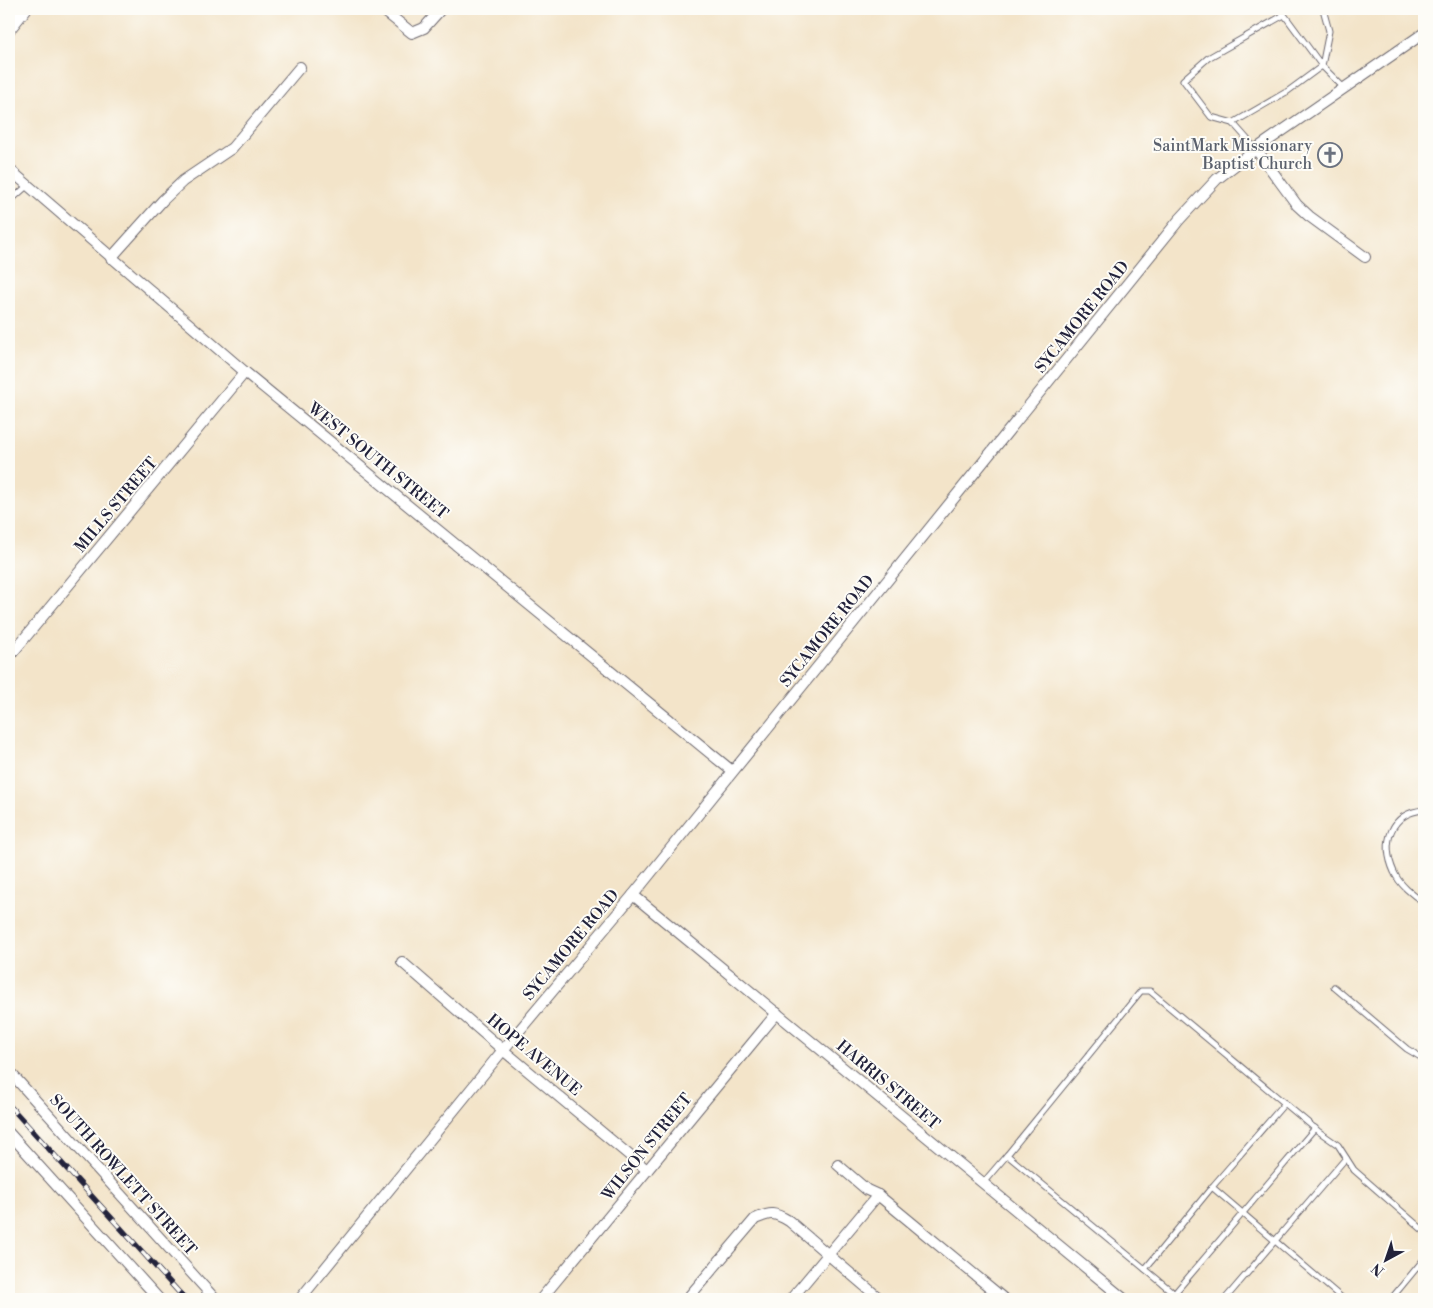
<svg xmlns="http://www.w3.org/2000/svg" width="1433" height="1308" viewBox="0 0 1433 1308" font-family="'Libre Bodoni',serif">
  <style>
    .lines { fill: none; stroke-linecap: round; stroke-linejoin: round }
    .service-casing { stroke: #6b666d; stroke-width: 7 }
    .minor-casing { stroke: #6b666d; stroke-width: 12 }
    .tertiary-casing { stroke: #6b666d; stroke-width: 14 }
    .service { stroke: #fff; stroke-width: 5 }
    .minor { stroke: #fff; stroke-width: 10 }
    .tertiary { stroke: #fff; stroke-width: 12 }
    .rail-casing { stroke: #22223b; stroke-width: 5.5 }
    .rail { stroke: #fdfcf7; stroke-width: 4; stroke-dasharray: 11; stroke-linecap: butt }
    .labels { text-anchor: middle; dominant-baseline: central; stroke-width: 4; stroke-linejoin: round; paint-order: stroke }
    .worship-label { font-size: 16px; fill: #5b616d; stroke: #fdfcf7; text-anchor: end }
    .street-label { font-size: 16px; fill: #22223b; stroke: #fdfcf7 }
  </style>
  <rect width="100%" height="100%" fill="#fdfcf7"/>
  <filter id="ink" filterUnits="userSpaceOnUse"><feTurbulence type="fractalNoise" baseFrequency=".02" numOctaves="2"/><feDisplacementMap in="SourceGraphic" scale="10" xChannelSelector="R" yChannelSelector="G"/><feConvolveMatrix kernelMatrix="1 2 1 2 8 2 1 2 1" color-interpolation-filters="sRGB"/></filter>
  <filter id="wash" filterUnits="userSpaceOnUse"><feTurbulence type="fractalNoise" baseFrequency=".0096" numOctaves="4" result="noise"/><feDisplacementMap in="SourceGraphic" scale="20" xChannelSelector="R" yChannelSelector="G"/><feGaussianBlur stdDeviation="1.12" result="paint"/><feColorMatrix in="noise" values="0 0 0 0 0 0 0 0 0 0 0 0 0 0 0 0 0 1.4 0 .05"/><feComposite in="paint" operator="in"/></filter>
  <g filter="url(#wash)">
    <rect width="100%" height="100%" fill="#f3e4c9"/>
  </g>
  <g filter="url(#ink)">
    <g class="lines">
      <defs>
        <g id="service">
          <path d="M1280 9 1322 66"/>
          <path d="M1322 66 1329 31 1323 9"/>
          <path d="M1233 123 1288 91 1322 66 1344 88"/>
          <path d="M1256 149 1233 123 1211 117 1183 80 1208 58 1284 15"/>
          <path d="M9 202 27 186"/>
          <path d="M1424 810C1390 813 1381 843 1394 872 1399 884 1413 896 1424 902"/>
          <path d="M1334 987 1407 1049 1424 1059"/>
          <path d="M983 1183 1007 1155"/>
          <path d="M1212 1187 1285 1103"/>
          <path d="M1145 1269 1181 1299"/>
          <path d="M1174 1294 1315 1128"/>
          <path d="M1225 1299 1346 1158"/>
          <path d="M1343 1299 1212 1187 1145 1269 1007 1155 1141 991H1150L1318 1131 1338 1145 1354 1170 1424 1231"/>
          <path d="M1391 1299 1424 1259"/>
        </g>
        <g id="minor">
          <path d="M382 9 412 33 424 28 441 9"/>
          <path d="M1256 149 1297 205 1309 216 1365 257"/>
          <path d="M9 169 245 372 732 771"/>
          <path d="M111 258 163 200 183 181 232 148 300 67"/>
          <path d="M9 657 245 372"/>
          <path d="M633 895 1124 1299"/>
          <path d="M402 962 503 1050 647 1170"/>
          <path d="M9 1071 215 1299"/>
          <path d="M9 1133 159 1299"/>
          <path d="M838 1165 867 1190 878 1195 1004 1299"/>
          <path d="M300 1299 503 1050 633 895 1179 220 1217 179 1256 149 1424 33"/>
          <path d="M541 1299 777 1013"/>
          <path d="M687 1299 755 1219C771 1212 774 1212 789 1221L880 1299"/>
          <path d="M791 1299 878 1195"/>
        </g>
        <path id="tertiary" d="M9 29 25 9"/>
      </defs>
      <use href="#service" class="service-casing"/>
      <use href="#minor" class="minor-casing"/>
      <use href="#tertiary" class="tertiary-casing"/>
      <use href="#service" class="service"/>
      <use href="#minor" class="minor"/>
      <use href="#tertiary" class="tertiary"/>
      <defs>
        <path id="rail" d="M9 1105 185 1299"/>
      </defs>
      <use href="#rail" class="rail-casing"/>
      <use href="#rail" class="rail"/>
    </g>
  </g>
  <defs>
    <symbol id="church-ring" viewBox="-11 -11 22 22"><circle r="9.5" fill="#fdfcf7" stroke="#6b7280" stroke-width="1.5"/><path d="M-1.2-6h2.4v3.5h3.3v2.4h-3.3V6h-2.4V-.1h-3.3v-2.4h3.3Z" fill="#6b7280"/></symbol>
  </defs>
  <g fill-rule="evenodd">
    <use href="#church-ring" x="1316" y="141" width="28" height="28"/>
  </g>
  <g class="labels">
    <g class="worship-label">
      <text x="1312" y="146">SaintMark Missionary<tspan x="1312" dy="18">Baptist Church</tspan></text>
    </g>
    <g class="street-label">
      <text transform="translate(1082 317) rotate(-51)">SYCAMORE ROAD</text>
      <text transform="translate(378 461) rotate(39)">WEST SOUTH STREET</text>
      <text transform="translate(116 505) rotate(-50)">MILLS STREET</text>
      <text transform="translate(827 631) rotate(-51)">SYCAMORE ROAD</text>
      <text transform="translate(571 945) rotate(-50)">SYCAMORE ROAD</text>
      <text transform="translate(534 1055) rotate(40)">HOPE AVENUE</text>
      <text transform="translate(888 1085) rotate(40)">HARRIS STREET</text>
      <text transform="translate(647 1147) rotate(-51)">WILSON STREET</text>
      <text transform="translate(123 1175) rotate(48)">SOUTH ROWLETT STREET</text>
    </g>
  </g>
  <rect width="1433" height="1308" fill="none" stroke="#fdfcf7" stroke-width="30"/>
  <g transform="translate(1386 1260) rotate(220)" stroke="#fdfcf7" stroke-width="4" paint-order="stroke">
  <path d="M0-4L9 19L0 12L-9 19Z" fill="#22223b"/>
  <text y="-8" font-size="14" font-weight="bold" text-anchor="middle" fill="#22223b">N</text>
  </g>
</svg>
